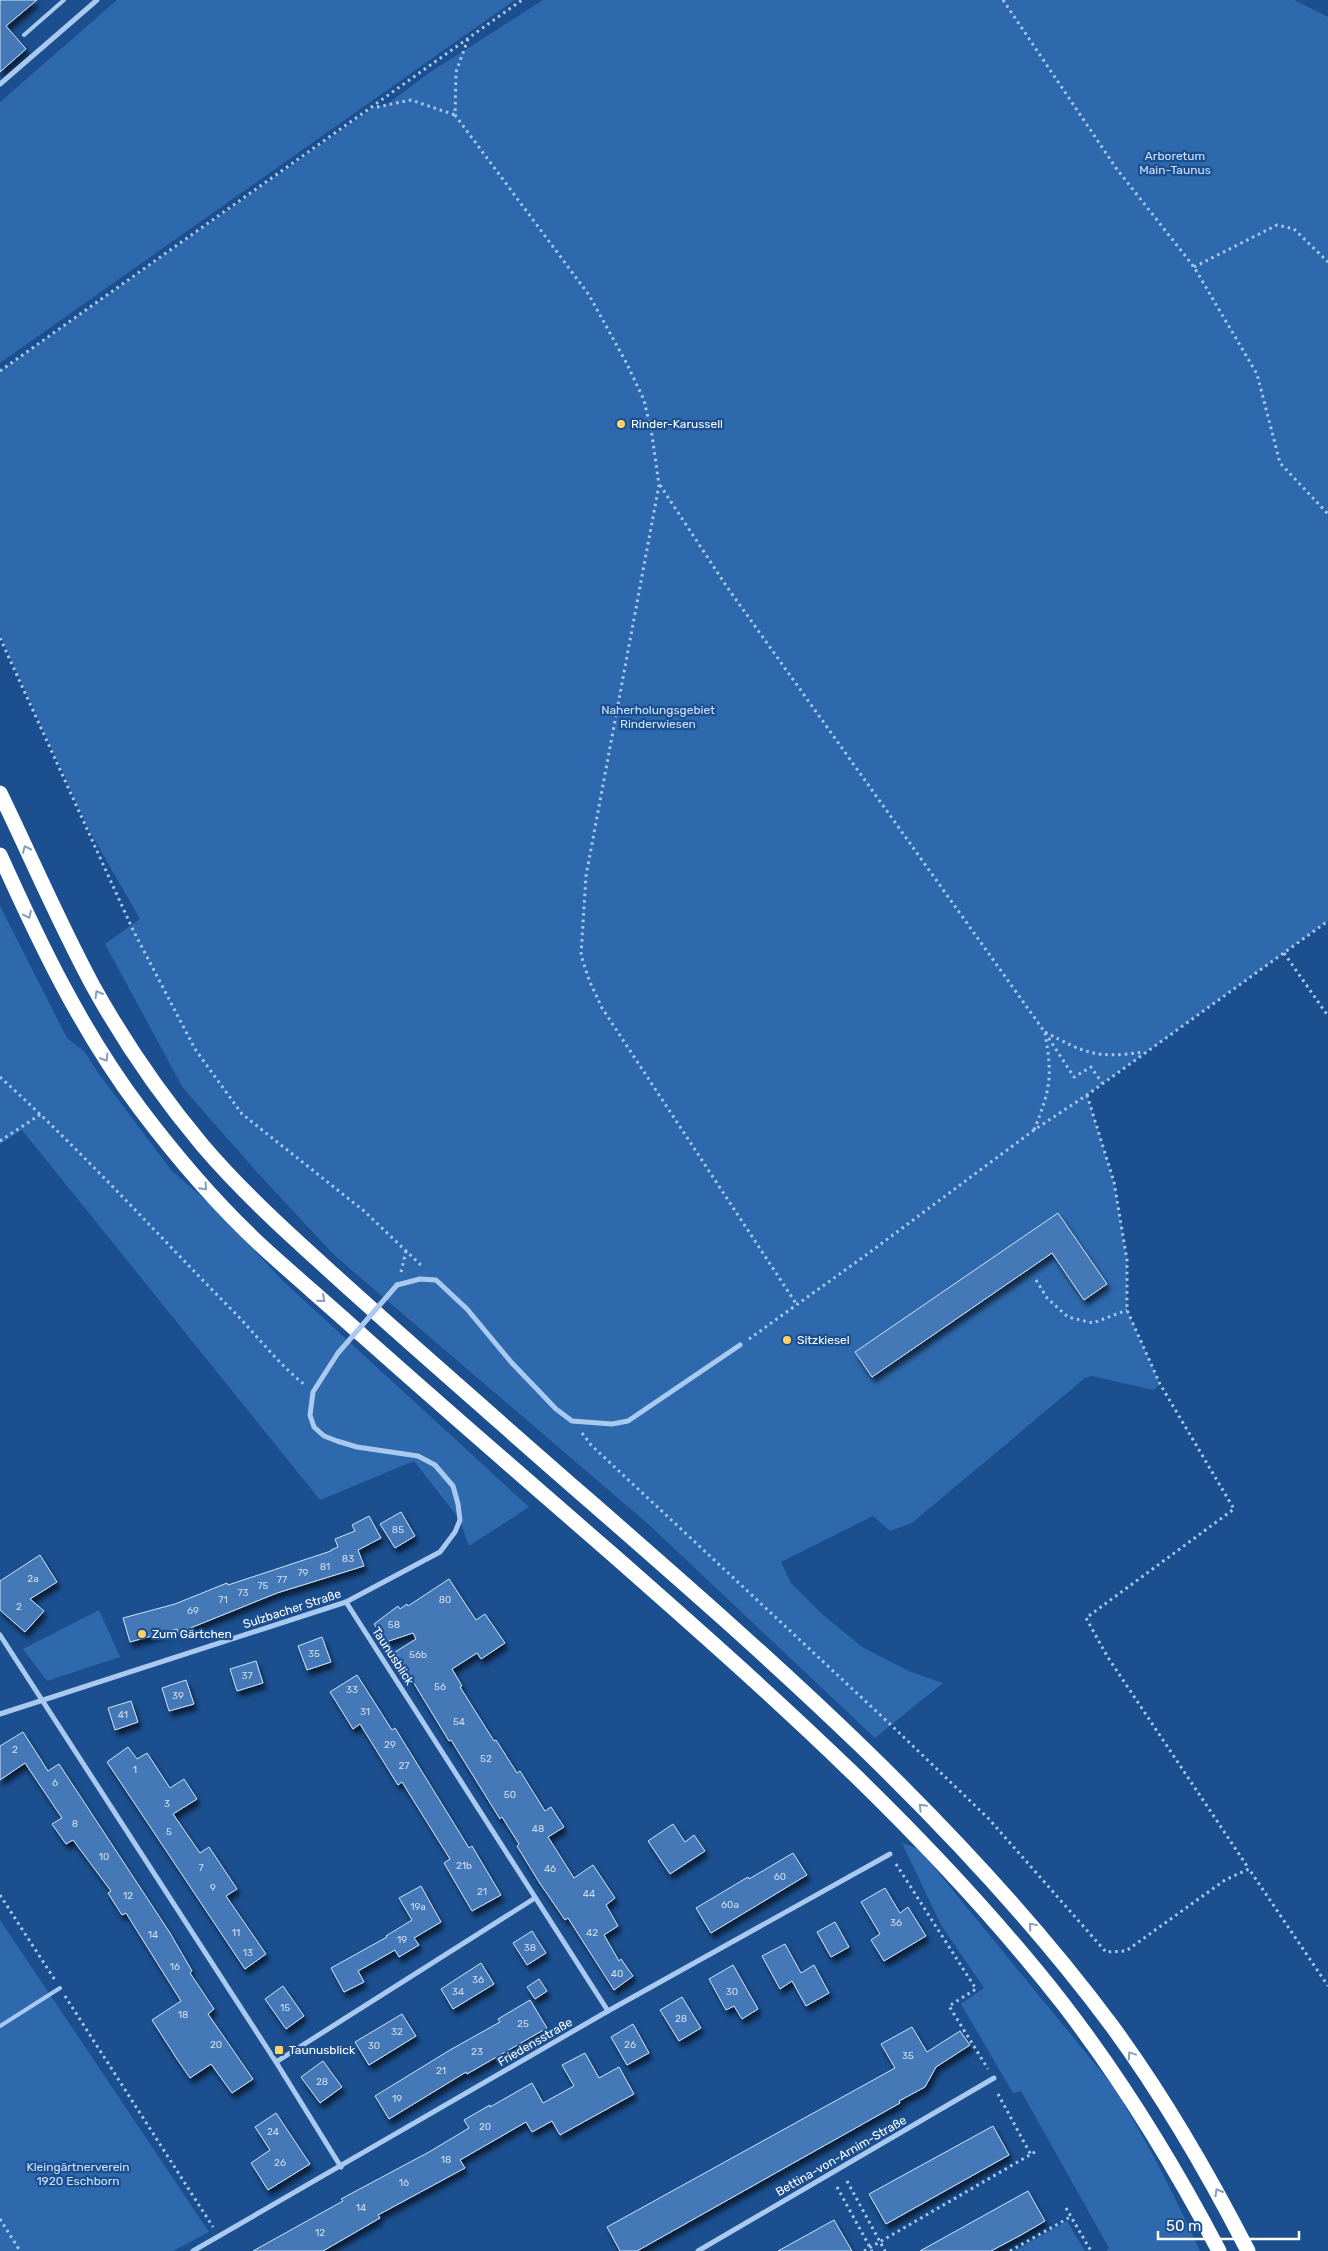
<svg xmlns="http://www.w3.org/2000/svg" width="1328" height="2251" viewBox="0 0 1328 2251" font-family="Rubik,sans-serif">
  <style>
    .green { fill: #2e69ad; fill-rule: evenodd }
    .building { fill: #4478b7; stroke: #cfe3fa; filter: url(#shadow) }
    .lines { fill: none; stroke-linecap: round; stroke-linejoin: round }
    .path { stroke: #a9c9ee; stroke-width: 3; stroke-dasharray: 2.5 4; stroke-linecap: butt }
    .lane { stroke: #a9c9ee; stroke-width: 4 }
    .street { stroke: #a9c9ee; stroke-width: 5 }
    .highway { stroke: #fff; stroke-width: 15 }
    .street-bridge { stroke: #a9c9ee; stroke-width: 5 }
    .oneway { stroke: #829ec1 }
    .poi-dot { fill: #ffd166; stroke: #1b4f8f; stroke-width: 2 }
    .labels { text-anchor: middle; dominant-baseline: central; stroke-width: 4.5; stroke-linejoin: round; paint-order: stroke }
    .number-label { font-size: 10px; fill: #d0dded }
    .park-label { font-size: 12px; fill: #cfe3fa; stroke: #1b4f8f }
    .poi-label { font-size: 12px; fill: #fff; stroke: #1b4f8f; text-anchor: start }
    .street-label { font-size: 12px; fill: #fff; stroke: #1b4f8f }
  </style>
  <defs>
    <filter id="shadow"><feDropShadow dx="3" dy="5.5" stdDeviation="2.5" flood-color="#0009"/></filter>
  </defs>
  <rect width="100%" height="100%" fill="#1b4f8f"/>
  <g class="green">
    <path d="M117 0H515L0 363V102Z"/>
    <path d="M543 0H1294L1328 17V921L1087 1095 1114 1182 1127 1260V1310L1160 1384 1153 1390 1092 1376 1085 1378 912 1523 890 1531 873 1516 781 1562 791 1583 822 1614 862 1647 911 1672 943 1683 875 1738 647 1523 334 1255 255 1170 183 1088 105 944 140 919 89 830 0 635V371L374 107 386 105 429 73ZM949 1193 832 1280 948 1193Z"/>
    <path d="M0 906 67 1038 84 1051 99 1074 171 1170 218 1211 283 1281 529 1507 469 1546 460 1520 414 1461 320 1500 22 1130 0 1144Z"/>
    <path d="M99 1610 120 1657 47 1681 23 1649Z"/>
    <path d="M902 1843 919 1849 1113 2086C1146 2139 1174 2194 1200 2251H1106L1109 2248 1021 2091 1013 2093 961 2004 984 1988 941 1925Z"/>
    <path d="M0 1920 209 2232 173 2251H0Z"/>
    <path d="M1067 2221 1085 2251H1014Z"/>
  </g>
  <g class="building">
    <path d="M0 0H37L6 26 26 49 0 72Z"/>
    <path d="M1058 1213 1107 1284 1084 1300 1052 1253 872 1377 855 1352Z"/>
    <path d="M401 1512 415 1536 395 1548 380 1524Z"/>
    <path d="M369 1516 381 1538 358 1550 364 1566 277 1593 178 1633 177 1629 130 1642 123 1618 175 1604 227 1583 228 1585 331 1551V1550L338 1547 335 1539 355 1531 352 1525Z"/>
    <path d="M40 1555 57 1582 30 1599 44 1611 25 1632 0 1610V1581Z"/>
    <path d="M449 1579 476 1620 485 1614 505 1643 481 1659 477 1653 452 1669 462 1686 460 1687 494 1741 496 1740 517 1773 520 1771 545 1811 551 1807 564 1827 548 1837 574 1878 593 1865 615 1898 606 1905 618 1926 604 1935 619 1961 621 1959 633 1976 614 1990 568 1918 565 1920 539 1882 517 1846 519 1844 502 1817 500 1819 451 1740 449 1741 395 1652 416 1639 413 1633 386 1642 374 1624 398 1606 400 1609 407 1604 408 1606Z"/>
    <path d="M322 1637 331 1662 307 1670 298 1646Z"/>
    <path d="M256 1661 263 1683 237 1691 230 1669Z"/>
    <path d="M357 1675 392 1730 395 1728 469 1848 472 1846 501 1895 472 1911 444 1863 450 1859 402 1782 398 1785 360 1724 353 1729 330 1692Z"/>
    <path d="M186 1680 194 1704 169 1711 162 1688Z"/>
    <path d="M131 1701 138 1722 115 1730 108 1708Z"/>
    <path d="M23 1732 48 1771 59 1764 170 1933 192 1971 190 1973 214 2009 208 2014 253 2079 232 2093 211 2064 190 2078 177 2059 152 2020 181 2001 126 1913 122 1915 108 1893 111 1891 73 1840 66 1844 52 1824 62 1818 25 1763 0 1780V1746Z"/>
    <path d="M128 1747 137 1759 147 1753 170 1788 184 1779 197 1799 173 1814 200 1853 209 1847 237 1889 226 1896 266 1954 245 1969 107 1762Z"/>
    <path d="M673 1824 685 1842 694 1835 705 1851 670 1874 648 1841Z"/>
    <path d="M793 1853 807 1875 711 1933 696 1908 748 1877 749 1879Z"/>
    <path d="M421 1886 441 1922 414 1938 419 1945 399 1957 395 1950 358 1971 364 1982 344 1992 331 1968 387 1937 386 1936 412 1920 399 1898Z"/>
    <path d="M885 1888 900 1913 908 1907 926 1936 884 1961 871 1940 880 1934 861 1902Z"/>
    <path d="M835 1922 849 1947 831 1957 817 1932Z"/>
    <path d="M532 1931 546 1953 527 1965 513 1943Z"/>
    <path d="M785 1944 801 1973 814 1965 829 1993 806 2006 792 1981 780 1989 762 1956Z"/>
    <path d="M481 1963 494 1984 453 2009 441 1989Z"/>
    <path d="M733 1965 758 2009 742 2019 734 2006 726 2010 709 1979Z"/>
    <path d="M539 1979 547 1991 535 1999 527 1987Z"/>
    <path d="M283 1986 304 2016 286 2029 265 1999Z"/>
    <path d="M682 1997 701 2028 679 2041 660 2010Z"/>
    <path d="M530 2000 547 2028 467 2074 466 2072 389 2119 375 2096 450 2050 500 2022 498 2019Z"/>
    <path d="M402 2014 416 2036 369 2065 355 2042Z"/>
    <path d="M633 2024 649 2053 627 2065 611 2037Z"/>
    <path d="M912 2027 927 2052 960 2031 970 2045 936 2067 925 2087 899 2101 900 2103 637 2251H620L607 2227 895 2068 881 2044Z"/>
    <path d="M585 2053 599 2078 619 2067 634 2094 560 2135 552 2121 532 2132 526 2122 460 2160 465 2168 378 2215 380 2218 323 2251H253L343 2201 341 2199 429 2152 469 2128 464 2120 490 2105V2107L532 2083 543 2103 574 2086 562 2065Z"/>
    <path d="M323 2061 342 2087 320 2103 301 2077Z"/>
    <path d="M276 2113 310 2164 268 2190 251 2163 270 2150 255 2127Z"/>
    <path d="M993 2126 1009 2155 886 2224 869 2194Z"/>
    <path d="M1028 2191 1045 2221 1021 2235 991 2251H920Z"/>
    <path d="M834 2220 852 2251H778Z"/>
  </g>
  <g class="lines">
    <g class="path">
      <path d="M1003 0 1116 168 1194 267 1257 374 1280 463 1328 514"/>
      <path d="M468 39 456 72 455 115 589 295 627 364 644 400 652 435 659 485 586 876 581 955 589 980 602 1008 797 1305"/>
      <path d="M377 107 411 100 455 115"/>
      <path d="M1194 267 1277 225 1294 229 1328 262"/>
      <path d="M0 371 522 0"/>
      <path d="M660 485 727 587 1044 1031 1074 1077 1091 1067 1102 1083"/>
      <path d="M0 638 133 930 195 1049 242 1114 364 1211 423 1267"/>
      <path d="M1284 953 1328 1016"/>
      <path d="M1045 1032C1085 1053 1096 1059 1143 1052"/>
      <path d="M0 1077C81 1150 154 1231 231 1309 256 1334 277 1363 305 1385"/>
      <path d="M1087 1095 1114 1182 1127 1260V1310L1160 1384 1234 1509 1086 1618 1107 1656 1249 1869"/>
      <path d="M1034 1130C1050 1090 1053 1077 1045 1034"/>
      <path d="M0 1141 41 1114"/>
      <path d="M401 1272 406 1251"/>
      <path d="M1036 1280 1047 1298 1068 1317 1093 1323 1127 1310"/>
      <path d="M749 1339 866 1255 1034 1130 1087 1095 1328 921"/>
      <path d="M582 1433 591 1445 891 1725 988 1818 1106 1952 1126 1951 1225 1880 1249 1869 1328 1986"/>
      <path d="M896 1864 976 1989 949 2006 988 2069"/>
      <path d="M0 1895 55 1980"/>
      <path d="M65 1996 213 2227"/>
      <path d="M998 2094 1031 2155"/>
      <path d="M847 2181 885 2251"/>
      <path d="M837 2187 872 2251"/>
      <path d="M1066 2208 1091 2251"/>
      <path d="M0 2219 20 2251"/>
      <path d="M864 2251 1035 2152"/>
      <path d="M1010 2251 1072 2216"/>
    </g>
    <g class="lane">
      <path d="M24 35 64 0"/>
      <path d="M0 2026 60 1988"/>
    </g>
    <g class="street">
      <path d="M0 84 97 0"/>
      <path d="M397 1285 420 1279 436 1280 467 1309 511 1362 556 1409 572 1421 612 1424 628 1421 740 1345"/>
      <path d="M346 1602 608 2011"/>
      <path d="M0 1635 276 2062 341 2167"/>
      <path d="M0 1714 346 1602 440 1552 455 1532 460 1520 458 1504 453 1486 435 1465 418 1456 357 1447 337 1441 324 1436 314 1427 310 1415 313 1392 338 1353"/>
      <path d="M276 2062 535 1898"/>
      <path d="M193 2251 608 2011 890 1854"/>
      <path d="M698 2251 994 2078"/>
    </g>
    <g class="highway">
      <path d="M0 793C31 857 59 923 93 986 124 1042 162 1097 203 1146 239 1188 280 1226 321 1263 381 1318 442 1371 503 1425 715 1612 942 1798 1112 2026 1164 2097 1208 2173 1248 2251"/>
      <path d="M0 855C40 944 82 1032 141 1110 178 1159 220 1208 266 1250 298 1279 332 1308 364 1337 446 1410 529 1482 612 1554 771 1694 933 1837 1064 2005 1123 2082 1174 2165 1219 2251"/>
    </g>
    <path class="street-bridge" d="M338 1353 397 1285"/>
  </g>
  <defs><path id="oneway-chevron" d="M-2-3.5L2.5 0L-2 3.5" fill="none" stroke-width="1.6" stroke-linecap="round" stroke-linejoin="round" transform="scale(1.25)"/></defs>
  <g class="oneway">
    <use href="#oneway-chevron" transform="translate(26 849) rotate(-114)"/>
    <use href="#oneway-chevron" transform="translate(28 915) rotate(65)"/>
    <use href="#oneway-chevron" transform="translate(98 994) rotate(-120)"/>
    <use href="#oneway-chevron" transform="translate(105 1058) rotate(58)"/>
    <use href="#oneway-chevron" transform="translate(204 1187) rotate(47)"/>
    <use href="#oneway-chevron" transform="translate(322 1299) rotate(41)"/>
    <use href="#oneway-chevron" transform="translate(922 1807) rotate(-134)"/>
    <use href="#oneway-chevron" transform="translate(1032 1926) rotate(-130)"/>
    <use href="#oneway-chevron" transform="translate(1131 2055) rotate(-124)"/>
    <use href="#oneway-chevron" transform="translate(1218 2192) rotate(-120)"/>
  </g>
  <g class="poi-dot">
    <circle cx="621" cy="424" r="5"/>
    <circle cx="787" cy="1340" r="5"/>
    <circle cx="142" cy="1634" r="5"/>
    <rect x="274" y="2045" width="10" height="10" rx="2.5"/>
  </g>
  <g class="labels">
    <g class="number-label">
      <text x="398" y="1530">85</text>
      <text x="348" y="1559">83</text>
      <text x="325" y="1567">81</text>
      <text x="303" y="1573">79</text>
      <text x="33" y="1579">2a</text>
      <text x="282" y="1580">77</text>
      <text x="263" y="1586">75</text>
      <text x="243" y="1593">73</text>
      <text x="223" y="1600">71</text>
      <text x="445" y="1600">80</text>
      <text x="19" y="1607">2</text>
      <text x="193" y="1611">69</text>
      <text x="394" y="1625">58</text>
      <text x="314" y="1654">35</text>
      <text x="418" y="1655">56b</text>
      <text x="247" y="1676">37</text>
      <text x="440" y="1687">56</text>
      <text x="352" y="1690">33</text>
      <text x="178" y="1696">39</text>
      <text x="365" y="1712">31</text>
      <text x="123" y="1715">41</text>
      <text x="459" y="1722">54</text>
      <text x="390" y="1745">29</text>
      <text x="15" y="1750">2</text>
      <text x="486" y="1759">52</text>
      <text x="404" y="1766">27</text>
      <text x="135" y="1770">1</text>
      <text x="55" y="1783">6</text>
      <text x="510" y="1795">50</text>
      <text x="167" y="1804">3</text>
      <text x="75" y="1824">8</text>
      <text x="538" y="1829">48</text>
      <text x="169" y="1832">5</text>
      <text x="104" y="1857">10</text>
      <text x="464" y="1866">21b</text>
      <text x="201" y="1868">7</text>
      <text x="550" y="1869">46</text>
      <text x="780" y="1877">60</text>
      <text x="213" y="1888">9</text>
      <text x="482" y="1892">21</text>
      <text x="589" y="1894">44</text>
      <text x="128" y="1896">12</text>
      <text x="730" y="1905">60a</text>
      <text x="418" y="1907">19a</text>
      <text x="896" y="1923">36</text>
      <text x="236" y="1933">11</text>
      <text x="592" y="1933">42</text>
      <text x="153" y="1935">14</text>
      <text x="402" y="1940">19</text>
      <text x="530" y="1948">38</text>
      <text x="248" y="1953">13</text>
      <text x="175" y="1967">16</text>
      <text x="617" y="1974">40</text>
      <text x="478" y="1980">36</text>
      <text x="458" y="1992">34</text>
      <text x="732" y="1992">30</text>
      <text x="285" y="2008">15</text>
      <text x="183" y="2015">18</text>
      <text x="681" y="2019">28</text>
      <text x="523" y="2024">25</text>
      <text x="397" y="2032">32</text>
      <text x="216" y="2045">20</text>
      <text x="630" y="2045">26</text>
      <text x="374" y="2046">30</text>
      <text x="477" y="2052">23</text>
      <text x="908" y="2056">35</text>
      <text x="441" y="2071">21</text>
      <text x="322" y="2082">28</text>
      <text x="397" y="2099">19</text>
      <text x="485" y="2127">20</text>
      <text x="273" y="2132">24</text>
      <text x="446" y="2160">18</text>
      <text x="280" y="2163">26</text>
      <text x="404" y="2183">16</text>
      <text x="361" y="2208">14</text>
      <text x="320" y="2233">12</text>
    </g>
    <g class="park-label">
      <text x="1175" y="156">Arboretum<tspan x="1175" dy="14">Main-Taunus</tspan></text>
      <text x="658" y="710">Naherholungsgebiet<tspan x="658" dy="14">Rinderwiesen</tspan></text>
      <text x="78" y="2167">Kleingärtnerverein<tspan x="78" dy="14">1920 Eschborn</tspan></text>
    </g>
    <g class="poi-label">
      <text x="631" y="424">Rinder-Karussell</text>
      <text x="797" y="1340">Sitzkiesel</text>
      <text x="152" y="1634">Zum Gärtchen</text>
      <text x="289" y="2050">Taunusblick</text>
    </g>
    <g class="street-label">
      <text transform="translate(292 1609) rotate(-18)">Sulzbacher Straße</text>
      <text transform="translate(393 1656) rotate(57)">Taunusblick</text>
      <text transform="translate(535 2042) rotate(-30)">Friedensstraße</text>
      <text transform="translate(841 2156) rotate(-30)">Bettina-von-Arnim-Straße</text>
    </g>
  </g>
  <path d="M1158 2231v8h141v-8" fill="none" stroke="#ffffff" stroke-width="2.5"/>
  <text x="1166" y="2231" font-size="15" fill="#ffffff" stroke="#1b4f8f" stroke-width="4" paint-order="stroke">50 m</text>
</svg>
